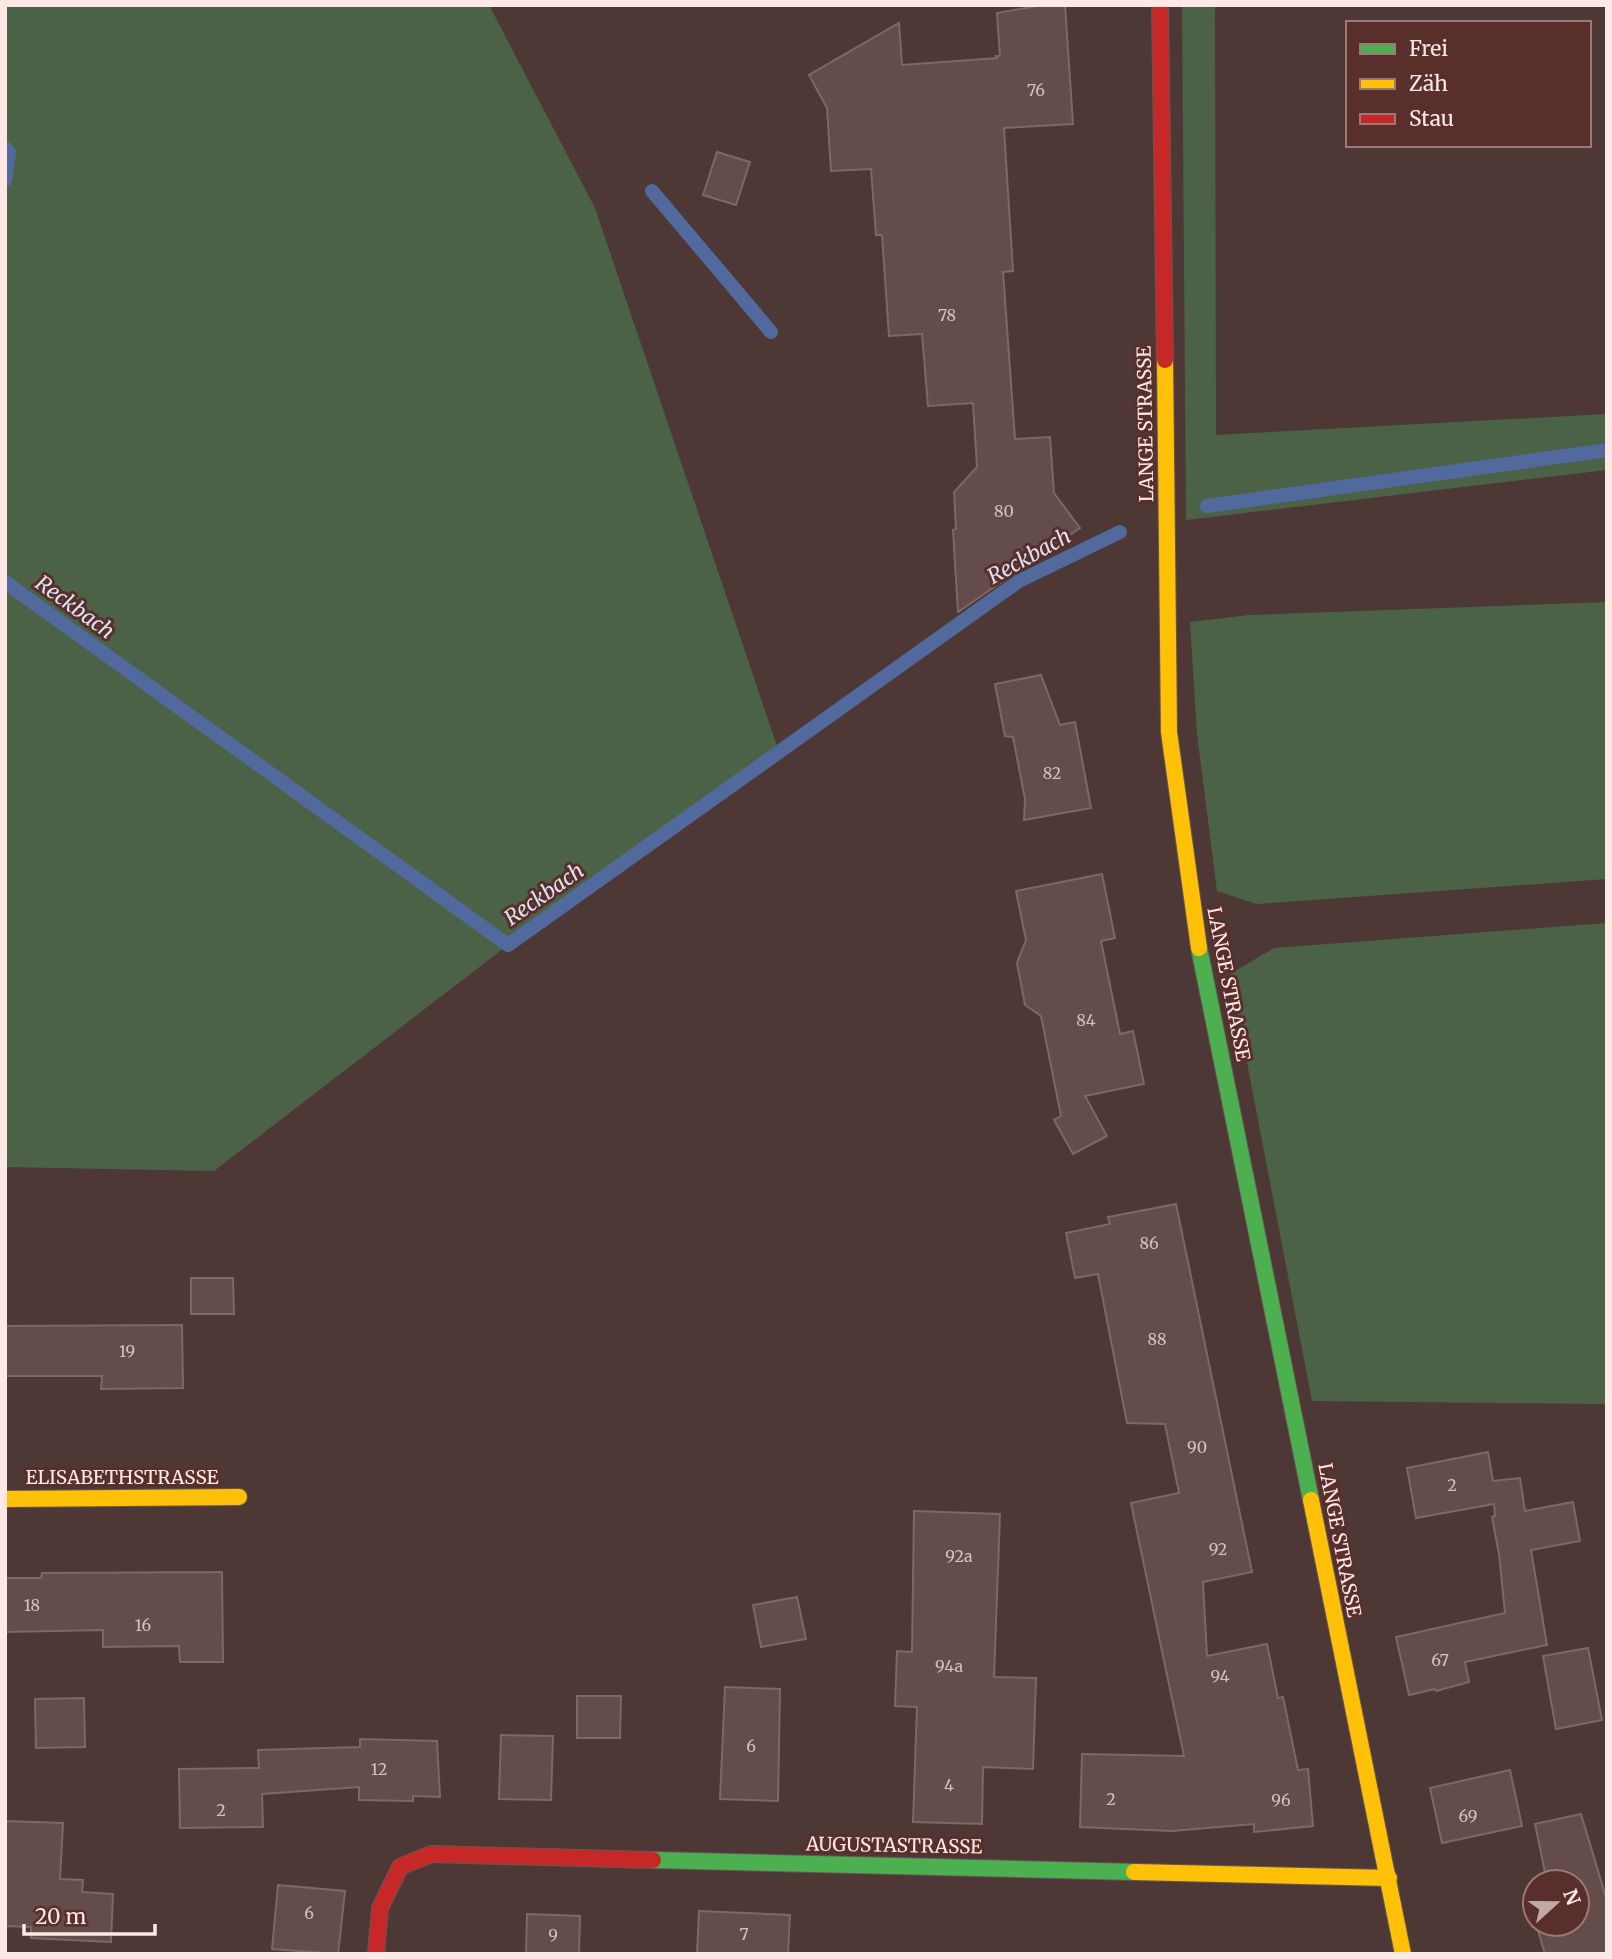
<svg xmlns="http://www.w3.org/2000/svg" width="1612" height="1959" viewBox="0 0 1612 1959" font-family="Merriweather,serif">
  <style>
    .green { fill: #4b6246 }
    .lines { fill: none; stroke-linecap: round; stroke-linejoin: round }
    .stream { stroke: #52699e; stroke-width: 14 }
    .building { fill: #634c4a; stroke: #7c6866; stroke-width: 2 }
    .fast-casing { stroke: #685655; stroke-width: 18 }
    .slow-casing { stroke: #685655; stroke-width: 18 }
    .jam-casing { stroke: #685655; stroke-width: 18 }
    .fast { stroke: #4caf50; stroke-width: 16 }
    .slow { stroke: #ffc107; stroke-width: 16 }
    .jam { stroke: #c62828; stroke-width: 16 }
    .labels { text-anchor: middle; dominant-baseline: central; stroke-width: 6; stroke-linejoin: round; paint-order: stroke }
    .number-label { font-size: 16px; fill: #d7c1bf }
    .street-label { font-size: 19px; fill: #fee8e6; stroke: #592f2c }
    .water-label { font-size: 21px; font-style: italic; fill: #dbe4f5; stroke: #592f2c }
  </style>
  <rect width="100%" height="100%" fill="#4e3836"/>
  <g class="green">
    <path d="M5 5H489L595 208 777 746 508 945 214 1171 5 1167Z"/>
    <path d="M1182 5H1215L1216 435 1607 414V470L1186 520Z"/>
    <path d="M1607 602V879L1257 904 1217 891 1197 734 1190 622 1249 615Z"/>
    <path d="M1607 923V1404L1312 1401 1230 974 1274 948Z"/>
  </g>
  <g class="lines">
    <g class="stream">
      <path d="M5 148 9 153 5 180"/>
      <path d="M652 191 771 332"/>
      <path d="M1207 506 1607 450"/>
      <path d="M5 582 508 945 1019 581 1120 532"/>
    </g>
  </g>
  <g class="building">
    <path d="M1043 5H1065L1073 124 1004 128 1013 271 1003 272 1015 439 1050 437 1054 493 1080 528 958 612 953 530 956 529 954 492 977 467 973 403 928 406 922 334 889 336 882 235H876L871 169 831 171 827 108 809 75 899 23 902 65 997 58 996 56H1000L997 13Z"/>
    <path d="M717 152 750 162 736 205 703 195Z"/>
    <path d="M1041 675 1060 725 1075 722 1091 808 1024 820 1025 799 1013 737 1005 736 995 684Z"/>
    <path d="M1102 874 1115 938 1101 941 1120 1034 1133 1031 1144 1084 1085 1096 1107 1136 1073 1154 1054 1120 1061 1116 1041 1016 1025 1005 1017 963 1026 940 1016 891Z"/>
    <path d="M1176 1204 1252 1572 1203 1582 1207 1656 1267 1644 1278 1698 1283 1697 1298 1770 1308 1769 1313 1826 1254 1832V1824L1172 1831 1080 1827 1082 1754 1184 1756 1131 1503 1179 1493 1165 1424 1127 1423 1098 1274 1075 1278 1066 1233 1110 1224 1108 1217Z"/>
    <path d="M191 1278H233L234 1314H191Z"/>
    <path d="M182 1325 183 1388 101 1389 102 1376H5V1326Z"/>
    <path d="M1488 1452 1493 1481 1520 1478 1525 1511 1573 1502 1580 1541 1531 1550 1547 1645 1465 1662 1469 1682 1436 1691 1435 1689 1409 1695 1396 1637 1505 1613 1499 1554 1492 1517 1495 1516 1494 1504 1416 1518 1407 1468Z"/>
    <path d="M914 1511 1000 1514 994 1677 1036 1678 1033 1769 983 1767 982 1824 913 1822 917 1707 895 1706 897 1651 912 1652Z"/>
    <path d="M222 1572 223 1662H180L179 1646 103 1647V1630L5 1632V1578H41L42 1573Z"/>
    <path d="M797 1597 806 1639 761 1647 753 1605Z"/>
    <path d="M1588 1648 1602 1720 1556 1729 1543 1656Z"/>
    <path d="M725 1687 780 1689 778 1801 720 1799Z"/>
    <path d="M577 1696H621L620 1738H577Z"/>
    <path d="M84 1698 85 1747 36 1748 35 1699Z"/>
    <path d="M501 1735 553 1736 551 1800 499 1799Z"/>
    <path d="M360 1739 437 1741 440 1797 413 1796V1801L359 1800V1787L262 1794 263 1827 180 1828 179 1769 259 1768 258 1750 360 1747Z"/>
    <path d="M1510 1770 1522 1826 1442 1843 1430 1788Z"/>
    <path d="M1581 1814 1607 1901V1954H1545L1536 1924H1577V1882H1547L1535 1824Z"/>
    <path d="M5 1821 63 1823 60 1879 83 1880 82 1892 113 1894 111 1942 31 1938V1927L5 1926Z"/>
    <path d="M278 1885 345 1891 338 1954 272 1949Z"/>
    <path d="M699 1911 790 1915 788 1954H697Z"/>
    <path d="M527 1914 580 1916 579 1954H526Z"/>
  </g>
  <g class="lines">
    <defs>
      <g id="fast">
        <path d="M1199 948 1311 1500"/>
        <path d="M653 1860 1134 1872"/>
      </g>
      <g id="slow">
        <path d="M1165 360 1169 732 1199 948"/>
        <path d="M5 1499 239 1497"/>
        <path d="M1311 1500 1403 1954"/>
        <path d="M1134 1872 1389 1878"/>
      </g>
      <g id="jam">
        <path d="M1160 5 1165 360"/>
        <path d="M376 1954 380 1908 400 1867 431 1854 653 1860"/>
      </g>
    </defs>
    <use href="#fast" class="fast-casing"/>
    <use href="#slow" class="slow-casing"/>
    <use href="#jam" class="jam-casing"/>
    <use href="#fast" class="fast"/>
    <use href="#slow" class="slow"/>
    <use href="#jam" class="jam"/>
  </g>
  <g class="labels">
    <g class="number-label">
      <text x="1036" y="90">76</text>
      <text x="947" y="315">78</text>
      <text x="1004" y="511">80</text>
      <text x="1052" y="773">82</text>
      <text x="1086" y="1020">84</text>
      <text x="1149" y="1243">86</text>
      <text x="1157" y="1339">88</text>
      <text x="127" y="1351">19</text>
      <text x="1197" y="1447">90</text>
      <text x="1452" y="1485">2</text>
      <text x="1218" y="1549">92</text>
      <text x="959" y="1556">92a</text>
      <text x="32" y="1605">18</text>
      <text x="143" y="1625">16</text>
      <text x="1440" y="1660">67</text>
      <text x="949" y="1666">94a</text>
      <text x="1220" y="1676">94</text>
      <text x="751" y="1746">6</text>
      <text x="379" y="1769">12</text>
      <text x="949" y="1785">4</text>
      <text x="1111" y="1799">2</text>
      <text x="1281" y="1800">96</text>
      <text x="221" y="1810">2</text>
      <text x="1468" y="1816">69</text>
      <text x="309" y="1913">6</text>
      <text x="744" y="1934">7</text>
      <text x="553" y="1935">9</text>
    </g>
    <g class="street-label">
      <text transform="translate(1145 424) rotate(-91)">LANGE STRASSE</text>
      <text transform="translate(1229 984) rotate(79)">LANGE STRASSE</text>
      <text x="122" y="1477">ELISABETHSTRASSE</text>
      <text transform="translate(1340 1540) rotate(79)">LANGE STRASSE</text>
      <text transform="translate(894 1845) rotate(1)">AUGUSTASTRASSE</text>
    </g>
    <g class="water-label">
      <text transform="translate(1029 556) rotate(-29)">Reckbach</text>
      <text transform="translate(75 607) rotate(36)">Reckbach</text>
      <text transform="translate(544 894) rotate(-35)">Reckbach</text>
    </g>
  </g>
  <rect width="1612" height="1959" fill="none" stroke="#fee8e6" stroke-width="14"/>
  <rect x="1346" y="21" width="245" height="126" fill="#592f2c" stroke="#9b7976" stroke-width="2"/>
  <rect x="1360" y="44" width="35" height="10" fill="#4caf50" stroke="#9b7976" stroke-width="2"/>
  <text x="1409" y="56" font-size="21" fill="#fee8e6">Frei</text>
  <rect x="1360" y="79" width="35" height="10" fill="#ffc107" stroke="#9b7976" stroke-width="2"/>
  <text x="1409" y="91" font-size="21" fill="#fee8e6">Zäh</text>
  <rect x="1360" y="114" width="35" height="10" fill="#c62828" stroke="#9b7976" stroke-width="2"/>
  <text x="1409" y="126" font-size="21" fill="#fee8e6">Stau</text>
  <g transform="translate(1556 1903) rotate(69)"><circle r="33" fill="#592f2c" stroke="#9b7976" stroke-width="2"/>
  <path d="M0-5L12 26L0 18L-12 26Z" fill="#c0aaa8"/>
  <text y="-10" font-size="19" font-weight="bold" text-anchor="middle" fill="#fee8e6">N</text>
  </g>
  <path d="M24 1924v10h131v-10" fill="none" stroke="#fee8e6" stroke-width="3.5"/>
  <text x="35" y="1924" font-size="21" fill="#fee8e6" stroke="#592f2c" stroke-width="5" paint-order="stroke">20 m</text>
</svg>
